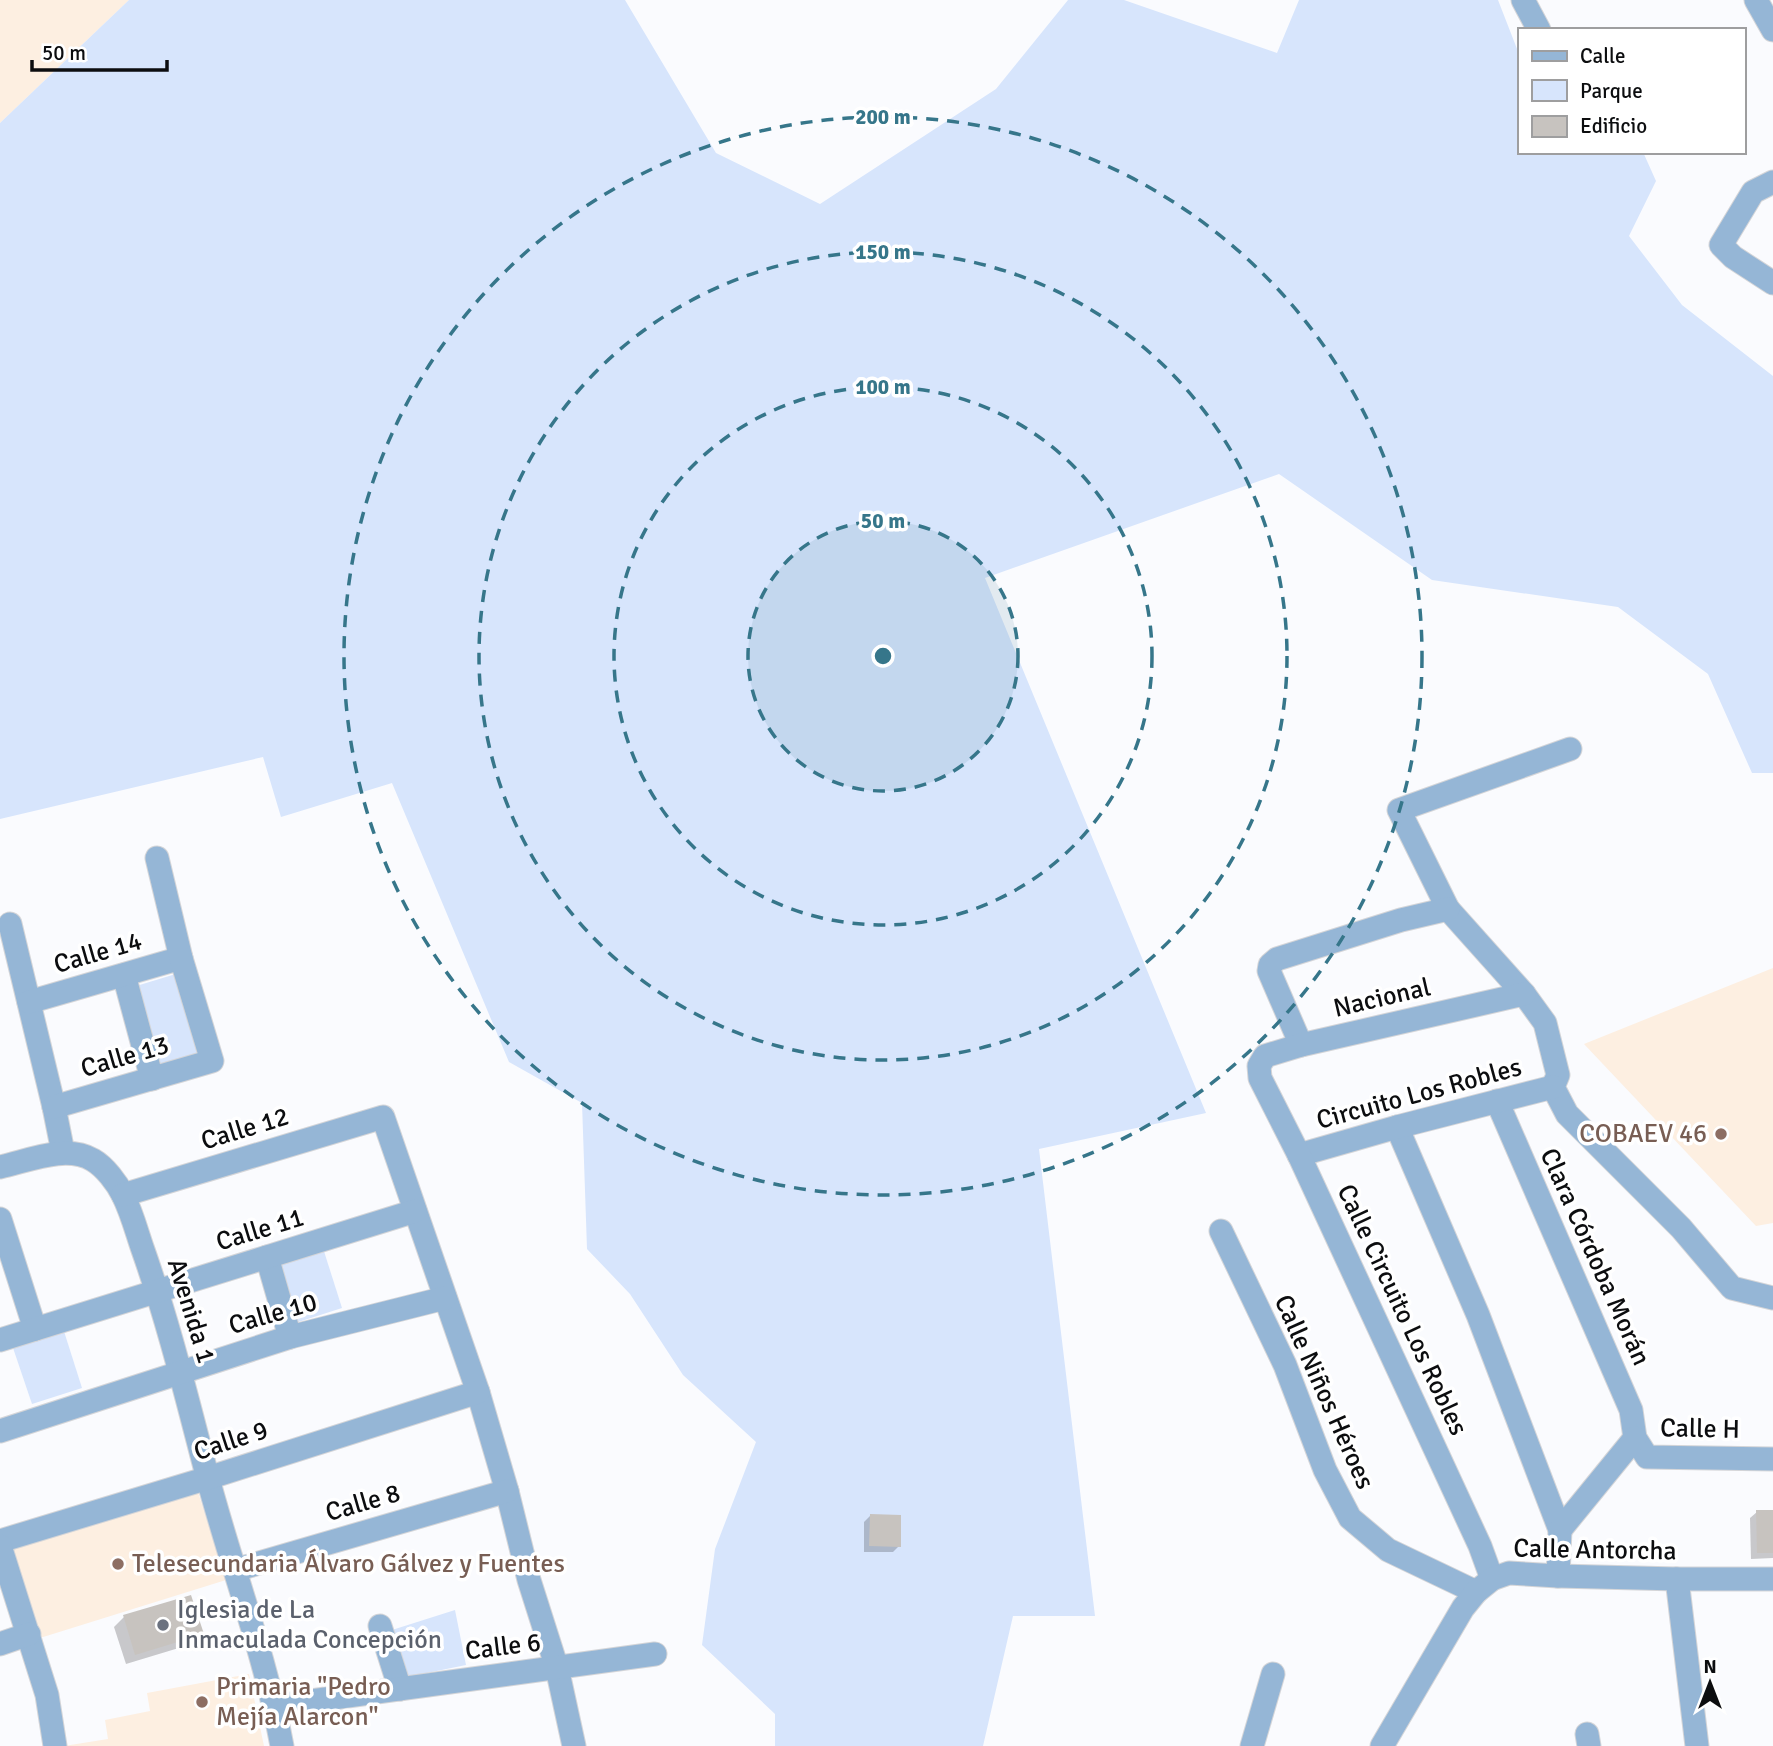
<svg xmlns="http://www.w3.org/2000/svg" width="1773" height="1746" viewBox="0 0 1773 1746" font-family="Signika,sans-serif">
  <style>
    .education { fill: #fdefe1 }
    .green { fill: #d7e5fc }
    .shadow { fill: #0003 }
    .building { fill: #c7c3bf }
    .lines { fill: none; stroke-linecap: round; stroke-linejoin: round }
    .minor-casing { stroke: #d4d5d8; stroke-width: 25 }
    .minor { stroke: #95b6d6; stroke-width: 23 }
    .ring { fill: none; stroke: #36768a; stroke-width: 3.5; stroke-dasharray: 12 9 }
    .education-dot { fill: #8d6e63; stroke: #fff; stroke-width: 2.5 }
    .worship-dot { fill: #6b7280; stroke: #fff; stroke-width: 2.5 }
    .labels { text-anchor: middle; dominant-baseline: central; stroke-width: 7; stroke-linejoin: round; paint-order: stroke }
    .street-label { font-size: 26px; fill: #0c0d0f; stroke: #fff }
    .education-label { font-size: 26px; fill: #785e54; stroke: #fff; text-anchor: start }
    .worship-label { font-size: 26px; fill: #5b616d; stroke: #fff; text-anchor: start }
    .centre { fill: #36768a; stroke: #fff; stroke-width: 3.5 }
    .ring-label { font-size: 21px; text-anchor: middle; font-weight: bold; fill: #36768a; stroke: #fff; stroke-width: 7; stroke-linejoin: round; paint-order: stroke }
  </style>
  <rect width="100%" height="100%" fill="#fafbfe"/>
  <g class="education">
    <path d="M0 0H129L0 123Z"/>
    <path d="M1773 968V1223L1756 1226 1584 1044Z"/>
    <path d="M197 1489 226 1580 40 1638 11 1547Z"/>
    <path d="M249 1674 264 1746H64L108 1739 105 1720 150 1711 147 1693Z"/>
  </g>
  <g class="green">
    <path d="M129 0H625L716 153 820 204 996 89 1068 0H1124L1277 53 1299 0H1498L1519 54V152H1643L1656 181 1629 236 1682 305 1773 376V773H1752L1708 674 1618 607 1432 580 1279 474 985 578 1206 1113 1039 1149 1095 1616H1013L983 1746H775V1714L702 1645 715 1549 756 1442 683 1375 630 1294 587 1249 582 1103 509 1062 392 783 281 817 263 757 0 819V123Z"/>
    <path d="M179 973 203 1052 157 1066 133 987Z"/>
    <path d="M322 1245 342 1308 292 1324 271 1262Z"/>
    <path d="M62 1325 82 1388 32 1404 11 1342Z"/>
    <path d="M455 1610 466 1665 407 1677 392 1630Z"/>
  </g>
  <g class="shadow">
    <path d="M1757 1512H1773V1558L1751 1559 1750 1518Z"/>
    <path d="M870 1516 899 1546 893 1552H864V1522Z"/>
    <path d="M124 1617 202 1634 192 1644 126 1664 114 1627Z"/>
  </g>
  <g class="building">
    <path d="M1756 1510H1773V1553H1757Z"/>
    <path d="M870 1514 901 1515V1547L869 1546Z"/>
    <path d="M191 1595 204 1634 135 1655 123 1615Z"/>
  </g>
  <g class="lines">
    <defs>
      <g id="minor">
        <path d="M1523 0 1539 30"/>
        <path d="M1756 0 1773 30"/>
        <path d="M1773 182 1753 192 1721 245 1733 257 1773 283"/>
        <path d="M1570 749 1399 810 1448 909 1524 994 1545 1023 1558 1075 1553 1087 1567 1114 1681 1228 1732 1288 1773 1298"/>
        <path d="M10 924 54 1107 63 1152"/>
        <path d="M124 975 152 1079"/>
        <path d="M29 1002 181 958"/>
        <path d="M1301 1045 1269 971 1270 965 1277 959 1401 920 1448 909"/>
        <path d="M1497 1101 1631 1410 1635 1438 1647 1457 1773 1459"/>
        <path d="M54 1107 212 1061 181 958 157 858"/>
        <path d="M1397 1127 1478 1315 1560 1530 1558 1576"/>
        <path d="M1299 1155 1397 1127 1553 1087"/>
        <path d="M0 1167C28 1161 66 1144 93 1160 105 1167 117 1183 123 1195 132 1213 137 1233 143 1250 169 1324 187 1399 207 1475 231 1566 265 1654 282 1746"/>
        <path d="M123 1195 383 1117 478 1392 507 1491 529 1580 557 1668 574 1746"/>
        <path d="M0 1219 35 1329"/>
        <path d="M1221 1231 1285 1365 1325 1470 1350 1518 1388 1550 1476 1592"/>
        <path d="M267 1257 290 1337"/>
        <path d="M0 1340 415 1211"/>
        <path d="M0 1431 290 1337 445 1298"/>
        <path d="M1560 1530 1635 1438"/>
        <path d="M0 1541 208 1478 478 1392"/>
        <path d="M0 1546 47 1695 55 1746"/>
        <path d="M235 1570 507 1491"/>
        <path d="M1492 1579 1480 1546 1299 1155 1260 1078 1259 1066 1265 1056 1301 1045 1524 994"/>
        <path d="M1677 1579 1697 1746"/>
        <path d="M380 1626 400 1689"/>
        <path d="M0 1644 29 1634"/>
        <path d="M274 1706 655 1654"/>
        <path d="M1587 1734 1589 1746"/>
        <path d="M1252 1746 1273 1674"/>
        <path d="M1382 1746 1463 1608 1476 1592 1492 1579 1509 1573 1558 1576 1677 1579H1773"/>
      </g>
    </defs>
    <use href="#minor" class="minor-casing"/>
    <use href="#minor" class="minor"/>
  </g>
  <circle cx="883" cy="656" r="135" fill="#36768a" fill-opacity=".12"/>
  <g class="ring">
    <circle cx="883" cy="656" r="135"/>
    <circle cx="883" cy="656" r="269"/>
    <circle cx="883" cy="656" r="404"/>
    <circle cx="883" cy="656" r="539"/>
  </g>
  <g class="education-dot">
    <circle cx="1721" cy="1134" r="7"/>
    <circle cx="118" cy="1564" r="7"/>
    <circle cx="202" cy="1702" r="7"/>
  </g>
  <circle class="worship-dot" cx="163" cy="1625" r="7"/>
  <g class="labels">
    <g class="street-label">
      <text transform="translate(98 953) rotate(-16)">Calle 14</text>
      <text transform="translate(1382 998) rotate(-13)">Nacional</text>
      <text transform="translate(125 1057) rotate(-16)">Calle 13</text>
      <text transform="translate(1419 1094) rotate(-15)">Circuito Los Robles</text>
      <text transform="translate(245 1129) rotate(-17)">Calle 12</text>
      <text transform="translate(260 1230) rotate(-17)">Calle 11</text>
      <text transform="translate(1595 1257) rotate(66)">Clara Córdoba Morán</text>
      <text transform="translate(1402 1310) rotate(65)">Calle Circuito Los Robles</text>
      <text transform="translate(191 1311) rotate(73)">Avenida 1</text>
      <text transform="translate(273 1314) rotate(-16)">Calle 10</text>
      <text transform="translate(1324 1392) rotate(66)">Calle Niños Héroes</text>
      <text transform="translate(1700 1429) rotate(1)">Calle H</text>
      <text transform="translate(231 1441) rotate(-18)">Calle 9</text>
      <text transform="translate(363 1503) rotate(-16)">Calle 8</text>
      <text transform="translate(1595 1550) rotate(1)">Calle Antorcha</text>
      <text transform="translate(503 1647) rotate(-7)">Calle 6</text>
    </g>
    <g class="education-label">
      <text x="1707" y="1134" text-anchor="end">COBAEV 46</text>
      <text x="132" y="1564">Telesecundaria Álvaro Gálvez y Fuentes</text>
      <text x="216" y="1687">Primaria "Pedro<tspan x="216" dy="30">Mejía Alarcon"</tspan></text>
    </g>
    <g class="worship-label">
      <text x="177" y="1610">Iglesia de La<tspan x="177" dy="30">Inmaculada Concepción</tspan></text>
    </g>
  </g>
  <circle cx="883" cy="656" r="10" class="centre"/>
  <g class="ring-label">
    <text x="883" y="124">200 m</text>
    <text x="883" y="259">150 m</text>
    <text x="883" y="394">100 m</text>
    <text x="883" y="528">50 m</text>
  </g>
  <rect x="1518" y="28" width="228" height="126" fill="#ffffff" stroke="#9e9e9f" stroke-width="2"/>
  <rect x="1532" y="51" width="35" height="10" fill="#95b6d6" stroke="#9e9e9f" stroke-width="2"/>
  <text x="1580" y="63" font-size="21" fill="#0c0d0f">Calle</text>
  <rect x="1532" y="80" width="35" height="21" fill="#d7e5fc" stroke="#9e9e9f" stroke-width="2"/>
  <text x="1580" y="98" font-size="21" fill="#0c0d0f">Parque</text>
  <rect x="1532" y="116" width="35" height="21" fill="#c7c3bf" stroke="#9e9e9f" stroke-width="2"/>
  <text x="1580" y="133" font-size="21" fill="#0c0d0f">Edificio</text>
  <g transform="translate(1710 1683)" stroke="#ffffff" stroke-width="5" paint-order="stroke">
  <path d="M0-5L12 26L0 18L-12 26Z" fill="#0c0d0f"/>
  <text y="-10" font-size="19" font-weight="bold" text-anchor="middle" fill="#0c0d0f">N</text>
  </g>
  <path d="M32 60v10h135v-10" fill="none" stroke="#0c0d0f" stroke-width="3.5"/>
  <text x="42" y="60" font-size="21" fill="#0c0d0f" stroke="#ffffff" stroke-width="5" paint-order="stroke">50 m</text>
</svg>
